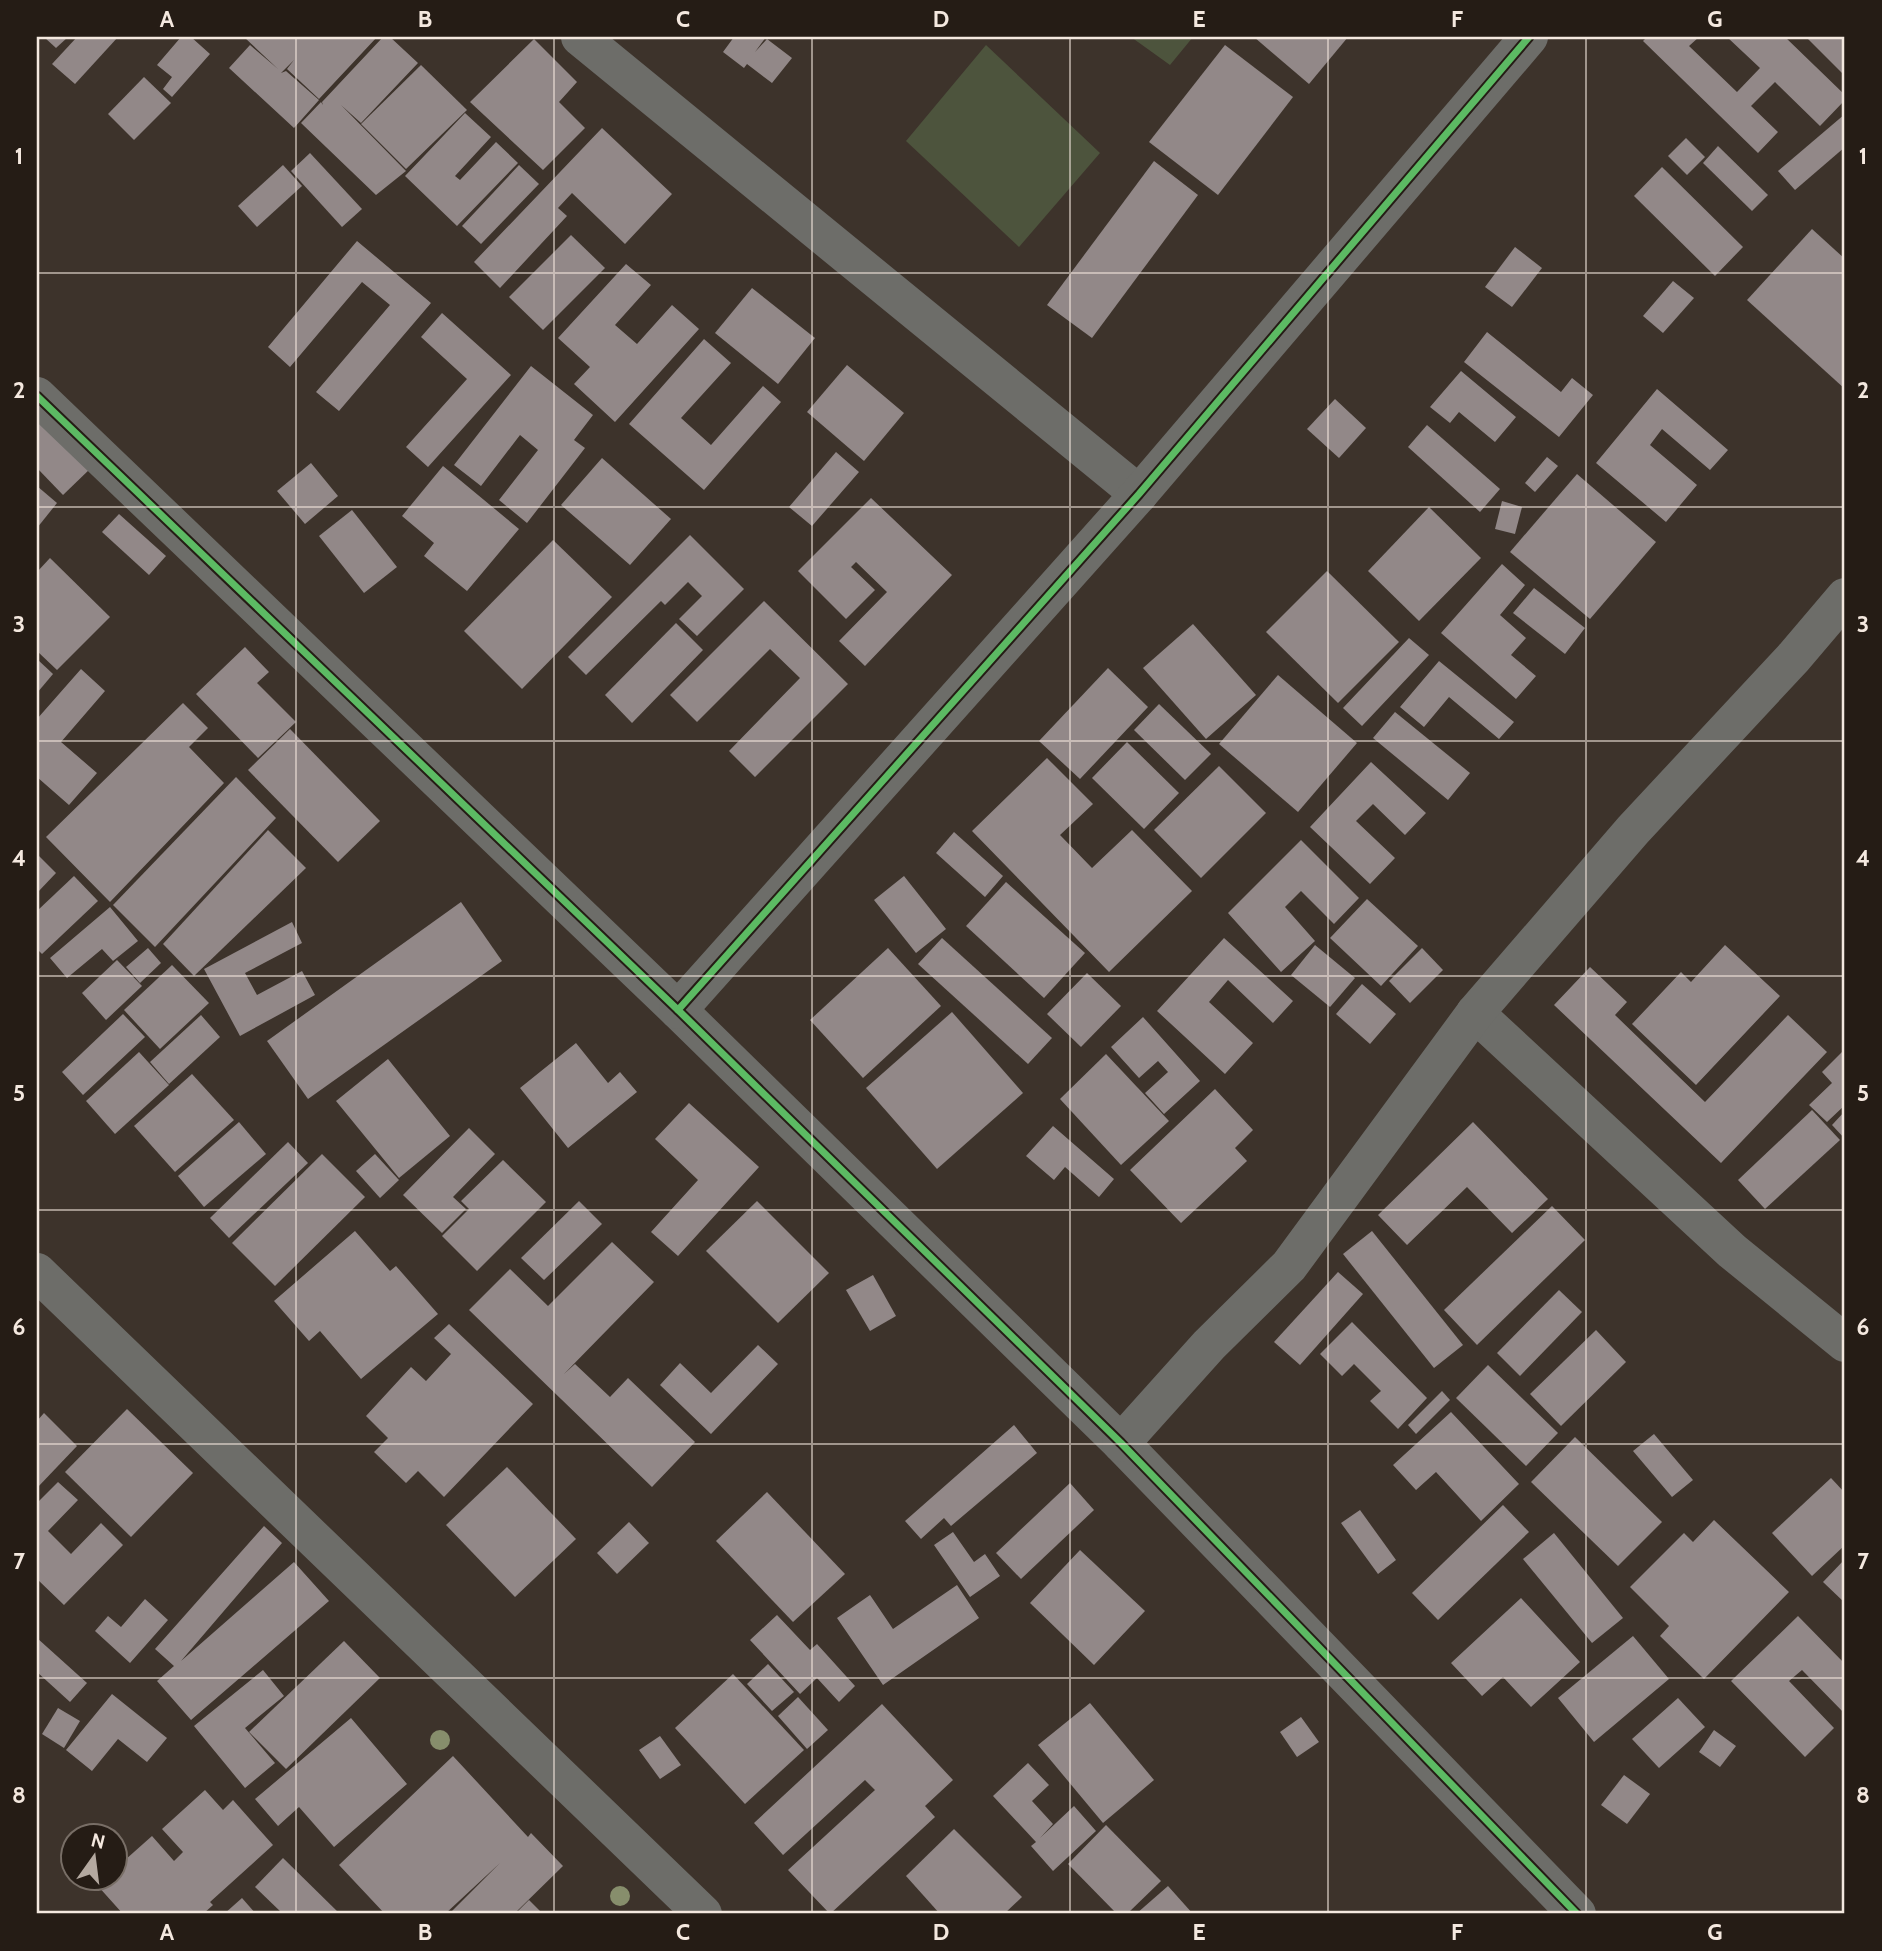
<svg xmlns="http://www.w3.org/2000/svg" width="1882" height="1951" viewBox="0 0 1882 1951" font-family="Cabin,sans-serif">
  <style>
    .green { fill: #4d543d }
    .building { fill: #928888 }
    .lines { fill: none; stroke-linecap: round; stroke-linejoin: round }
    .minor { stroke: #6d6d69; stroke-width: 38 }
    .cycleway-casing { stroke: #251c15; stroke-width: 11 }
    .cycleway { stroke: #5cba63; stroke-width: 7 }
    .tree { fill: #878e6c }
    .grid { fill: none; stroke: #f4e8df; stroke-width: 2; stroke-opacity: 0.55 }
    .neatline { fill: none; stroke: #f4e8df; stroke-width: 2.5 }
    .grid-label { font-size: 23px; text-anchor: middle; font-weight: bold; fill: #f4e8df }
  </style>
  <rect width="100%" height="100%" fill="#3d332b"/>
  <g class="green">
    <path d="M1131 37H1193L1170 65Z"/>
    <path d="M986 45 1100 153 1019 247 906 141Z"/>
  </g>
  <g class="building">
    <path d="M44 37H68L56 48Z"/>
    <path d="M77 37H118L75 84 52 64Z"/>
    <path d="M181 37H191L210 54 172 97 163 89 172 77 157 65Z"/>
    <path d="M244 37H377L319 99 287 69 294 60 281 73 286 71 319 100 294 128 229 68 250 45 278 69Z"/>
    <path d="M383 37H390L418 63 361 123 341 105 406 171 376 195 301 123 321 102 323 105 322 102Z"/>
    <path d="M734 37H766L755 52 767 39 792 58 772 83 747 64 744 68 723 52Z"/>
    <path d="M1254 37H1348L1309 84Z"/>
    <path d="M1647 37H1699L1689 46 1737 92 1760 68 1727 37H1785L1845 95V100L1820 126 1775 82 1751 106 1778 132 1758 153 1643 41Z"/>
    <path d="M1806 37H1845V76Z"/>
    <path d="M534 39 577 82 559 102 585 128 543 170 470 102Z"/>
    <path d="M1225 45 1293 97 1218 195 1149 142Z"/>
    <path d="M421 65 467 110 406 169 361 124Z"/>
    <path d="M144 77 171 103 134 140 108 114Z"/>
    <path d="M465 113 491 137 455 176 460 180 496 142 518 163 457 226 405 176Z"/>
    <path d="M1845 114V147L1795 190 1778 171Z"/>
    <path d="M602 128 672 194 625 244 572 193 558 208 567 216 500 288 474 262Z"/>
    <path d="M1686 138 1705 157 1687 175 1668 156Z"/>
    <path d="M1718 146 1768 195 1752 211 1703 163Z"/>
    <path d="M310 153 362 209 342 227 291 171Z"/>
    <path d="M1154 161 1198 195 1092 338 1047 305Z"/>
    <path d="M283 165 302 186 257 227 238 206Z"/>
    <path d="M519 165 539 184 481 244 462 226Z"/>
    <path d="M1662 167 1743 247 1715 276 1634 196Z"/>
    <path d="M1812 229 1845 259V389L1747 300Z"/>
    <path d="M571 235 605 268 543 330 509 297Z"/>
    <path d="M357 241 431 303 339 411 316 392 390 305 362 282 290 367 268 347Z"/>
    <path d="M1515 247 1542 268 1512 307 1485 287Z"/>
    <path d="M626 264 651 285 615 325 637 344 672 305 699 329 615 422 574 384 590 367 558 338Z"/>
    <path d="M1673 281 1694 298 1663 333 1643 316Z"/>
    <path d="M752 288 815 338 778 384 715 333Z"/>
    <path d="M442 313 511 375 428 467 406 447 467 379 421 337Z"/>
    <path d="M1487 332 1561 392 1572 378 1593 395 1559 437 1464 362Z"/>
    <path d="M704 339 731 363 681 418 711 445 763 386 781 402 704 490 629 424Z"/>
    <path d="M847 365 904 413 864 461 807 412Z"/>
    <path d="M531 366 593 415 574 440 585 448 527 523 499 500 538 450 520 435 481 486 454 465Z"/>
    <path d="M1461 371 1516 417 1495 442 1459 412 1450 423 1430 407Z"/>
    <path d="M1657 389 1728 450 1710 470 1662 429 1650 445 1697 485 1666 522 1596 463Z"/>
    <path d="M1335 399 1366 428 1339 458 1307 429Z"/>
    <path d="M37 412 92 467 63 495 37 468Z"/>
    <path d="M1427 425 1500 489 1480 512 1408 447Z"/>
    <path d="M836 452 859 472 812 526 789 507Z"/>
    <path d="M1547 457 1558 466 1535 492 1525 483Z"/>
    <path d="M602 458 671 519 630 565 561 505Z"/>
    <path d="M311 463 338 496 305 524 277 491Z"/>
    <path d="M443 466 519 529 467 591 424 556 434 543 402 516Z"/>
    <path d="M1577 474 1656 542 1590 619 1510 552Z"/>
    <path d="M37 486 57 503 37 528Z"/>
    <path d="M871 498 952 575 865 666 839 641 887 592 856 562 851 567 875 590 846 619 798 571Z"/>
    <path d="M1502 501 1522 507 1515 534 1495 529Z"/>
    <path d="M1429 507 1481 558 1419 621 1368 571Z"/>
    <path d="M352 510 397 567 364 593 319 536Z"/>
    <path d="M119 514 166 556 149 575 102 532Z"/>
    <path d="M690 535 744 589 697 636 679 619 702 596 688 582 665 605 661 601 586 675 568 657Z"/>
    <path d="M553 540 612 597 522 689 464 631Z"/>
    <path d="M50 558 110 617 57 670 37 651V572Z"/>
    <path d="M1502 564 1525 585 1500 615 1526 638 1511 655 1536 676 1516 699 1441 633Z"/>
    <path d="M1327 571 1399 642 1338 703 1266 632Z"/>
    <path d="M1534 588 1585 628 1565 654 1513 613Z"/>
    <path d="M764 601 848 684 755 777 729 751 800 678 770 649 697 722 670 695Z"/>
    <path d="M676 623 703 650 632 723 605 695Z"/>
    <path d="M1193 624 1256 695 1206 739 1143 668Z"/>
    <path d="M1409 638 1429 655 1362 726 1343 708Z"/>
    <path d="M245 647 269 672 257 683 296 722 258 758 196 694Z"/>
    <path d="M37 659 53 674 37 693Z"/>
    <path d="M1439 661 1514 722 1499 739 1449 697 1424 727 1400 707Z"/>
    <path d="M1108 668 1148 707 1080 779 1039 741Z"/>
    <path d="M81 669 105 691 61 742 97 773 69 805 37 777V719Z"/>
    <path d="M1278 675 1357 743 1298 812 1219 744Z"/>
    <path d="M183 703 208 728 189 747 224 783 110 902 46 837Z"/>
    <path d="M1159 704 1211 754 1185 780 1134 730Z"/>
    <path d="M1395 712 1470 773 1448 800 1373 738Z"/>
    <path d="M290 729 380 821 338 862 248 770Z"/>
    <path d="M1127 742 1179 793 1144 829 1092 778Z"/>
    <path d="M1047 758 1093 804 1060 835 1092 868 1132 830 1192 891 1109 972 972 831Z"/>
    <path d="M1371 762 1426 813 1405 835 1373 804 1356 821 1395 858 1370 884 1310 827Z"/>
    <path d="M1219 766 1266 813 1201 878 1154 830Z"/>
    <path d="M236 777 276 818 155 947 113 905Z"/>
    <path d="M268 830 306 868 194 976 163 944Z"/>
    <path d="M954 832 1003 876 985 897 936 853Z"/>
    <path d="M1301 840 1359 898 1334 924 1301 891 1285 907 1315 941 1281 972 1228 913Z"/>
    <path d="M37 854 56 873 37 893Z"/>
    <path d="M74 876 98 901 42 954 37 949V911Z"/>
    <path d="M904 876 946 929 916 953 874 900Z"/>
    <path d="M1006 882 1085 953 1044 998 966 926Z"/>
    <path d="M1367 899 1418 946 1381 986 1330 938Z"/>
    <path d="M461 902 502 961 308 1099 267 1041Z"/>
    <path d="M110 907 138 941 113 961 102 949 67 978 50 958Z"/>
    <path d="M292 922 302 943 245 973 257 995 302 971 315 995 240 1036 204 969Z"/>
    <path d="M942 938 1052 1038 1028 1064 918 964Z"/>
    <path d="M1224 938 1293 1001 1273 1023 1228 980 1209 1002 1253 1043 1225 1074 1157 1011Z"/>
    <path d="M1315 945 1355 978 1330 1007 1291 975Z"/>
    <path d="M1725 945 1780 996 1696 1085 1632 1024 1681 972 1691 982Z"/>
    <path d="M148 948 161 963 140 983 126 967Z"/>
    <path d="M888 948 941 1006 863 1078 810 1020Z"/>
    <path d="M1422 948 1443 970 1410 1003 1389 981Z"/>
    <path d="M117 960 142 986 106 1020 82 993Z"/>
    <path d="M172 965 209 1003 160 1049 124 1010Z"/>
    <path d="M1590 967 1627 1002 1615 1015 1705 1102 1788 1015 1827 1052 1721 1163 1554 1005Z"/>
    <path d="M1087 973 1121 1006 1081 1047 1047 1014Z"/>
    <path d="M1362 984 1396 1014 1370 1044 1336 1014Z"/>
    <path d="M952 1012 1023 1093 937 1169 866 1088Z"/>
    <path d="M123 1014 145 1037 83 1095 62 1072Z"/>
    <path d="M201 1015 220 1037 169 1084 150 1062Z"/>
    <path d="M1143 1017 1200 1081 1164 1114 1145 1093 1168 1072 1158 1061 1139 1078 1111 1047Z"/>
    <path d="M576 1043 608 1083 620 1072 637 1092 568 1148 520 1088Z"/>
    <path d="M139 1052 169 1085 115 1134 86 1101Z"/>
    <path d="M1842 1052 1845 1056V1105L1827 1122 1809 1105 1832 1083 1822 1072Z"/>
    <path d="M1106 1054 1169 1121 1121 1165 1060 1099Z"/>
    <path d="M388 1059 450 1136 399 1178 336 1101Z"/>
    <path d="M192 1074 234 1120 175 1172 134 1126Z"/>
    <path d="M1215 1089 1253 1130 1235 1148 1247 1161 1181 1223 1130 1170Z"/>
    <path d="M689 1103 759 1167 678 1256 651 1232 698 1180 655 1139Z"/>
    <path d="M1812 1110 1840 1140 1765 1209 1738 1180Z"/>
    <path d="M1845 1111V1139L1832 1125Z"/>
    <path d="M239 1122 266 1154 204 1207 178 1176Z"/>
    <path d="M1473 1122 1548 1199 1512 1233 1467 1187 1407 1245 1378 1215Z"/>
    <path d="M1053 1126 1114 1179 1099 1197 1065 1167 1054 1180 1026 1156Z"/>
    <path d="M469 1128 495 1154 453 1197 466 1209 442 1233 403 1195Z"/>
    <path d="M288 1142 308 1163 229 1238 210 1218Z"/>
    <path d="M322 1154 365 1197 275 1286 232 1243Z"/>
    <path d="M375 1154 399 1180 380 1198 356 1171Z"/>
    <path d="M503 1160 546 1202 477 1271 442 1236 469 1209 461 1201Z"/>
    <path d="M579 1201 602 1224 544 1280 521 1258Z"/>
    <path d="M757 1201 829 1273 778 1323 706 1251Z"/>
    <path d="M1552 1206 1585 1240 1477 1345 1444 1310Z"/>
    <path d="M355 1231 390 1271 396 1266 438 1314 361 1379 320 1331 309 1341 274 1301Z"/>
    <path d="M1372 1231 1463 1345 1434 1368 1343 1254Z"/>
    <path d="M612 1242 654 1282 564 1374 575 1364 610 1397 628 1378 695 1442 652 1487 469 1310 510 1269 548 1306Z"/>
    <path d="M1338 1272 1363 1294 1300 1365 1274 1342Z"/>
    <path d="M873 1275 896 1316 870 1331 846 1290Z"/>
    <path d="M1559 1290 1582 1312 1520 1376 1497 1353Z"/>
    <path d="M1352 1322 1427 1398 1398 1429 1370 1401 1381 1391 1354 1364 1342 1376 1320 1354Z"/>
    <path d="M449 1324 533 1404 444 1497 418 1471 406 1483 374 1452 388 1438 366 1416 411 1367 426 1381 451 1354 434 1338Z"/>
    <path d="M1596 1330 1626 1362 1561 1426 1530 1394Z"/>
    <path d="M758 1345 778 1364 711 1434 660 1385 680 1363 711 1393Z"/>
    <path d="M1488 1365 1558 1433 1526 1466 1456 1398Z"/>
    <path d="M1442 1391 1450 1400 1416 1434 1408 1425Z"/>
    <path d="M127 1409 193 1473 131 1537 65 1472Z"/>
    <path d="M1451 1412 1519 1484 1481 1521 1436 1472 1416 1490 1393 1465Z"/>
    <path d="M44 1413 77 1446 37 1488V1421Z"/>
    <path d="M1014 1425 1037 1453 951 1526 944 1518 921 1539 905 1521Z"/>
    <path d="M1654 1434 1693 1480 1672 1497 1633 1451Z"/>
    <path d="M1575 1437 1662 1522 1618 1566 1531 1482Z"/>
    <path d="M507 1467 576 1539 515 1597 446 1525Z"/>
    <path d="M1831 1478 1845 1493V1545L1812 1576 1772 1533Z"/>
    <path d="M58 1482 78 1500 48 1531 71 1554 101 1523 123 1545 64 1605 37 1579V1503Z"/>
    <path d="M1070 1483 1094 1510 1021 1579 996 1553Z"/>
    <path d="M767 1492 845 1574 793 1622 716 1541Z"/>
    <path d="M1503 1505 1529 1532 1438 1620 1412 1593Z"/>
    <path d="M1360 1510 1396 1560 1378 1574 1341 1523Z"/>
    <path d="M1714 1520 1789 1592 1704 1679 1660 1636 1669 1626 1630 1587 1684 1533 1693 1542Z"/>
    <path d="M629 1522 649 1543 617 1574 597 1553Z"/>
    <path d="M264 1526 282 1543 181 1661 294 1562 329 1601 191 1720 157 1681 174 1666 155 1649Z"/>
    <path d="M953 1532 974 1562 985 1554 1000 1576 970 1597 934 1545Z"/>
    <path d="M1554 1533 1623 1618 1592 1643 1523 1559Z"/>
    <path d="M1080 1550 1145 1611 1094 1665 1030 1603Z"/>
    <path d="M1845 1559V1603L1823 1582Z"/>
    <path d="M957 1585 979 1618 883 1685 837 1618 870 1595 893 1629Z"/>
    <path d="M1521 1598 1580 1662 1531 1707 1503 1677 1482 1696 1451 1663Z"/>
    <path d="M145 1599 168 1620 130 1663 95 1631 108 1616 121 1627Z"/>
    <path d="M777 1615 810 1650 817 1644 855 1686 839 1702 817 1678 800 1694 750 1640Z"/>
    <path d="M1798 1616 1845 1664V1714L1802 1670 1789 1681 1834 1728 1805 1757 1731 1681Z"/>
    <path d="M1633 1636 1669 1679 1594 1742 1558 1698Z"/>
    <path d="M37 1638 87 1683 70 1702 37 1672Z"/>
    <path d="M344 1641 380 1678 286 1769 249 1732Z"/>
    <path d="M768 1664 794 1692 772 1711 747 1684Z"/>
    <path d="M263 1670 284 1696 245 1728 275 1763 245 1788 194 1726Z"/>
    <path d="M733 1674 804 1750 745 1804 675 1728Z"/>
    <path d="M112 1694 167 1738 147 1762 118 1739 92 1771 66 1750Z"/>
    <path d="M798 1697 828 1730 807 1749 778 1716Z"/>
    <path d="M1678 1698 1705 1727 1659 1768 1632 1739Z"/>
    <path d="M1090 1703 1154 1780 1103 1823 1038 1745Z"/>
    <path d="M882 1704 953 1780 925 1806 935 1817 830 1914 788 1870 875 1790 865 1780 783 1855 754 1823Z"/>
    <path d="M58 1708 80 1721 64 1748 42 1734Z"/>
    <path d="M1301 1717 1319 1742 1297 1757 1280 1732Z"/>
    <path d="M351 1718 407 1784 334 1847 299 1807 278 1826 255 1799Z"/>
    <path d="M1714 1730 1736 1746 1720 1767 1699 1752Z"/>
    <path d="M660 1736 681 1765 660 1779 639 1750Z"/>
    <path d="M453 1756 528 1837 531 1833 563 1866 514 1914H449L500 1863 445 1914H385L339 1865Z"/>
    <path d="M1028 1763 1049 1785 1032 1801 1053 1824 1040 1838 1074 1806 1096 1831 1053 1871 1031 1846 1036 1842 993 1796Z"/>
    <path d="M1624 1775 1650 1794 1627 1824 1601 1805Z"/>
    <path d="M205 1790 223 1810 233 1800 273 1845 210 1902 213 1905 203 1914H123L97 1885 105 1878H116V1868L152 1836 174 1861 183 1852 162 1829Z"/>
    <path d="M1106 1825 1161 1881 1127 1914H1117L1068 1864Z"/>
    <path d="M954 1829 1022 1897 1004 1914H940L906 1876Z"/>
    <path d="M283 1858 340 1914H283L255 1887Z"/>
    <path d="M1168 1886 1193 1914H1136Z"/>
    <path d="M242 1898 256 1914H224Z"/>
    <path d="M529 1900 543 1914H515Z"/>
  </g>
  <g class="lines">
    <g class="minor">
      <path d="M580 37 1139 494"/>
      <path d="M37 396 678 1010 1121 1443 1577 1914"/>
      <path d="M678 1010 1139 494 1529 37"/>
      <path d="M1475 1013 1732 1251 1845 1343"/>
      <path d="M37 1272 703 1914"/>
      <path d="M1121 1443 1209 1345 1289 1266 1475 1013 1633 830 1794 657 1845 597"/>
    </g>
    <defs>
      <g id="cycleway">
        <path d="M37 396 678 1010 1121 1443 1577 1914"/>
        <path d="M678 1010 1139 494 1529 37"/>
      </g>
    </defs>
    <use href="#cycleway" class="cycleway-casing"/>
    <use href="#cycleway" class="cycleway"/>
  </g>
  <g class="tree">
    <circle cx="440" cy="1740" r="10"/>
    <circle cx="620" cy="1896" r="10"/>
  </g>
  <path class="grid" d="M296 37V1914M554 37V1914M812 37V1914M1070 37V1914M1328 37V1914M1586 37V1914M37 273H1845M37 507H1845M37 741H1845M37 976H1845M37 1210H1845M37 1444H1845M37 1678H1845"/>
  <rect width="1882" height="1951" fill="none" stroke="#251c15" stroke-width="77"/>
  <g transform="translate(94 1857) rotate(14)"><circle r="33" fill="#251c15" stroke="#786e66" stroke-width="2"/>
  <path d="M0-5L12 26L0 18L-12 26Z" fill="#b4a9a0"/>
  <text y="-10" font-size="19" font-weight="bold" text-anchor="middle" fill="#f4e8df">N</text>
  </g>
  <rect x="38" y="38" width="1805" height="1874" class="neatline"/>
  <g class="grid-label">
    <text x="167" y="27">A</text>
    <text x="425" y="27">B</text>
    <text x="683" y="27">C</text>
    <text x="941" y="27">D</text>
    <text x="1199" y="27">E</text>
    <text x="1457" y="27">F</text>
    <text x="1715" y="27">G</text>
    <text x="19" y="164">1</text>
    <text x="1863" y="164">1</text>
    <text x="19" y="398">2</text>
    <text x="1863" y="398">2</text>
    <text x="19" y="632">3</text>
    <text x="1863" y="632">3</text>
    <text x="19" y="866">4</text>
    <text x="1863" y="866">4</text>
    <text x="19" y="1101">5</text>
    <text x="1863" y="1101">5</text>
    <text x="19" y="1335">6</text>
    <text x="1863" y="1335">6</text>
    <text x="19" y="1569">7</text>
    <text x="1863" y="1569">7</text>
    <text x="19" y="1803">8</text>
    <text x="1863" y="1803">8</text>
    <text x="167" y="1940">A</text>
    <text x="425" y="1940">B</text>
    <text x="683" y="1940">C</text>
    <text x="941" y="1940">D</text>
    <text x="1199" y="1940">E</text>
    <text x="1457" y="1940">F</text>
    <text x="1715" y="1940">G</text>
  </g>
</svg>
